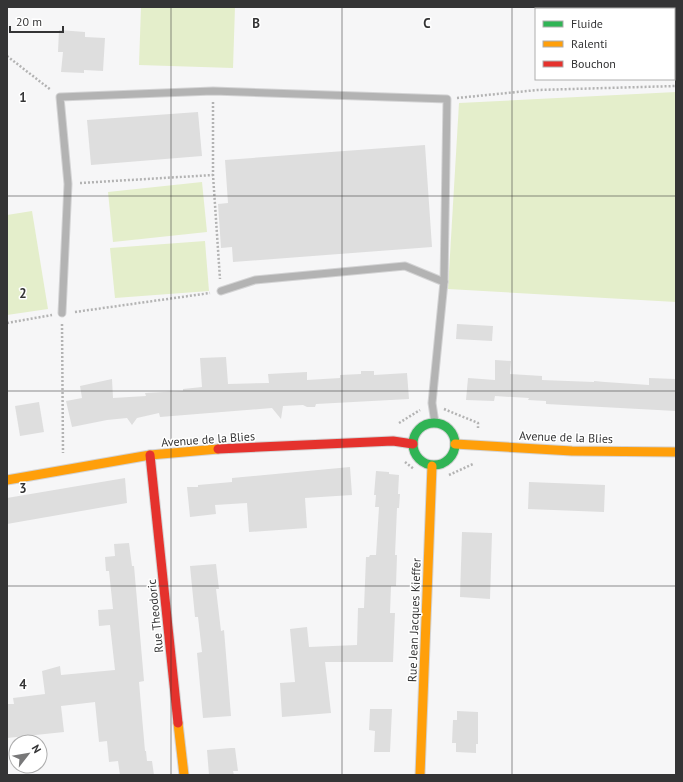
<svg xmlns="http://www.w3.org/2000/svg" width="683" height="782" viewBox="0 0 683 782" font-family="'PT Sans',sans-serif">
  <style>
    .green { fill: #e4eecb }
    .building { fill: #dedede }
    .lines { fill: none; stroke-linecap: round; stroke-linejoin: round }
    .lane-casing { stroke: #d3d3d4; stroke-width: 9 }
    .fast-casing { stroke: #d3d3d4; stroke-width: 11 }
    .slow-casing { stroke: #d3d3d4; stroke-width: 11 }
    .jam-casing { stroke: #d3d3d4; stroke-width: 11 }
    .path { stroke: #b3b3b3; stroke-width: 2.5; stroke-dasharray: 2 2; stroke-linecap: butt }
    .lane { stroke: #b3b3b3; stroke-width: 7 }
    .fast { stroke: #30b455; stroke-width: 9 }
    .slow { stroke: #ff9f0a; stroke-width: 9 }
    .jam { stroke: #e5322d; stroke-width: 9 }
    .grid { fill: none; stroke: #343435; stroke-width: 1; stroke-opacity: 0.55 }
    .labels { text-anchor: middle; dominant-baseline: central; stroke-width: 3; stroke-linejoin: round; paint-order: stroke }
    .street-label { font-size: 12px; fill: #343435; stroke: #fff }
    .grid-label { font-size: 13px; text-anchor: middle; font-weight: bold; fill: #343435; stroke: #fff; stroke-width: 3; stroke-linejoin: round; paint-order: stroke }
  </style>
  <rect width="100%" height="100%" fill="#f6f6f7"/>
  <g class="green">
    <path d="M141 7H235L233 68 139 65Z"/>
    <path d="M676 92V302L448 289 459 103Z"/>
    <path d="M202 182 207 232 113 242 108 192Z"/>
    <path d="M32 211 48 309 7 315V215Z"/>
    <path d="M205 241 209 291 115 298 110 248Z"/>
  </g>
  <g class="building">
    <path d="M59 30 85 32V37L105 38 103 71 84 70V73L61 72 63 52H58Z"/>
    <path d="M198 112 202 156 91 165 87 120Z"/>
    <path d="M425 145 432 247 233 262 232 247 221 248 218 204 228 203 225 160Z"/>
    <path d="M457 324 493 326 492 341 456 339Z"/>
    <path d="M226 357 228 384 269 383 268 374 307 372V380L340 378V375L361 374V371H374V375L407 373 409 399 316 404 315 407H307L303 405 283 406 281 419 272 408 160 417 159 413 137 418 132 425 127 418 107 420 72 427 66 401 82 398 80 386 112 379 113 398 146 396 145 393 183 391V389L202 387 200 358Z"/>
    <path d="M495 360 511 361 510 374 542 376V380L594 382V381L605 382 649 385V378L676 379V411L546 404V401L528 400 529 398 495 396 494 401 466 400 468 378 495 380Z"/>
    <path d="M39 402 44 432 20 436 15 406Z"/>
    <path d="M350 467 352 495 305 498 307 528 249 532 247 503 215 505 216 514 190 517 187 487H198V485L232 482V478Z"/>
    <path d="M376 471 389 472V474L399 475 398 494H400L399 508H397L395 555H397L396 586H391L390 613H395L393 662H325L331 713 282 717 280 683 295 682 290 629 307 627 309 647 357 645 358 608H364L366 557H369L370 555H376L379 507H375L376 495H374Z"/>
    <path d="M125 478 127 503 7 524V498Z"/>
    <path d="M529 482 605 485 604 512 528 509Z"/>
    <path d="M462 532 492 533 490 599 460 597Z"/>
    <path d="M129 543 132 566H134L144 681 139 682 145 751H146L147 761H152L154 775H120L118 761 109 762 107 741 99 742 95 702 61 706 64 732 7 738V704H14L13 698 45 694 42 671 60 666 61 675 115 670 110 625 99 626 98 610 113 609 109 571H106L105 557 115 556 114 544Z"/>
    <path d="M216 564 219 589H216L221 631 224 630 231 716 203 718 197 653 202 652 198 617H195L190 566Z"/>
    <path d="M370 709H392L390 752H374L375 731 369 730Z"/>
    <path d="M457 711 478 712V744H476V753L456 752V743H452L453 720H457Z"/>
    <path d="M231 748H235L238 771H233L234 775H209L207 750Z"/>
  </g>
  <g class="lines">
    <defs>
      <g id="lane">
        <path d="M221 291 255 280 405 266 444 282"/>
        <path d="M62 313 68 184 60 97 213 91 447 99 444 282 432 403 435 423"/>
      </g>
      <circle id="fast" cx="434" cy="444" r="21"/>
      <g id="slow">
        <path d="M455 444 572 451 676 452"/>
        <path d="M7 480 150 455 218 449"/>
        <path d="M178 723 184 775"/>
        <path d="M420 775 432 466"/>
      </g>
      <g id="jam">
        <path d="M218 449 393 441 413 444"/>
        <path d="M150 455 178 723"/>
      </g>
    </defs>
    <use href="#lane" class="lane-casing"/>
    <use href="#fast" class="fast-casing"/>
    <use href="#slow" class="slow-casing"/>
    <use href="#jam" class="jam-casing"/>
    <g class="path">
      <path d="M7 56 51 90"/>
      <path d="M457 98 537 90 676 86"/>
      <path d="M213 102V175L220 279"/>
      <path d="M80 183 213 175"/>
      <path d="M75 312 210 293"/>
      <path d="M7 323 52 315"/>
      <path d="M62 324 63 453"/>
      <path d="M444 409 478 423V428"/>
      <path d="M399 423 420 410"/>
      <path d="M405 462 414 469"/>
      <path d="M449 475 473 464"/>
    </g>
    <use href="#lane" class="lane"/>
    <use href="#fast" class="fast"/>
    <use href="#slow" class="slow"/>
    <use href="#jam" class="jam"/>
  </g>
  <path class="grid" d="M171 7V775M342 7V775M512 7V775M7 196H676M7 391H676M7 586H676"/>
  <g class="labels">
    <g class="street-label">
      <text transform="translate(566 437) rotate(2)">Avenue de la Blies</text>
      <text transform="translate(208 439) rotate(-4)">Avenue de la Blies</text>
      <text transform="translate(155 616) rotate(-96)">Rue Theodoric</text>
      <text transform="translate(414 620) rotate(-88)">Rue Jean Jacques Kieffer</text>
    </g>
  </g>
  <g class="grid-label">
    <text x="256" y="28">B</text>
    <text x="427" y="28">C</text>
    <text x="23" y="102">1</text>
    <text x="23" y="298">2</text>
    <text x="23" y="493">3</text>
    <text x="23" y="689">4</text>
  </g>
  <rect width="683" height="782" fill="none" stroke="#343435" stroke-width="16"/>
  <rect x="535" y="8" width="140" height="72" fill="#ffffff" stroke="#aeaeae"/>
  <rect x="543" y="21" width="20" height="6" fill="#30b455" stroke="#aeaeae"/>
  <text x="571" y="28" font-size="12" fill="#343435">Fluide</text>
  <rect x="543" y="41" width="20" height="6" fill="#ff9f0a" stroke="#aeaeae"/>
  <text x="571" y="48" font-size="12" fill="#343435">Ralenti</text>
  <rect x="543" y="61" width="20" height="6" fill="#e5322d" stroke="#aeaeae"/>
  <text x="571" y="68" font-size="12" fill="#343435">Bouchon</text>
  <g transform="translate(28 754) rotate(59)"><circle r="19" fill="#ffffff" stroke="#aeaeae"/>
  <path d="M0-3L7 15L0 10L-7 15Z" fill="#787879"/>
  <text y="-6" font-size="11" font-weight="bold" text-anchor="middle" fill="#343435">N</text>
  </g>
  <path d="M10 26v6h53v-6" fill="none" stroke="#343435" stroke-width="2"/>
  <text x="16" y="26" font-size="12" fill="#343435" stroke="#ffffff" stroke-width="3" paint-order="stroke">20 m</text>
</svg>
